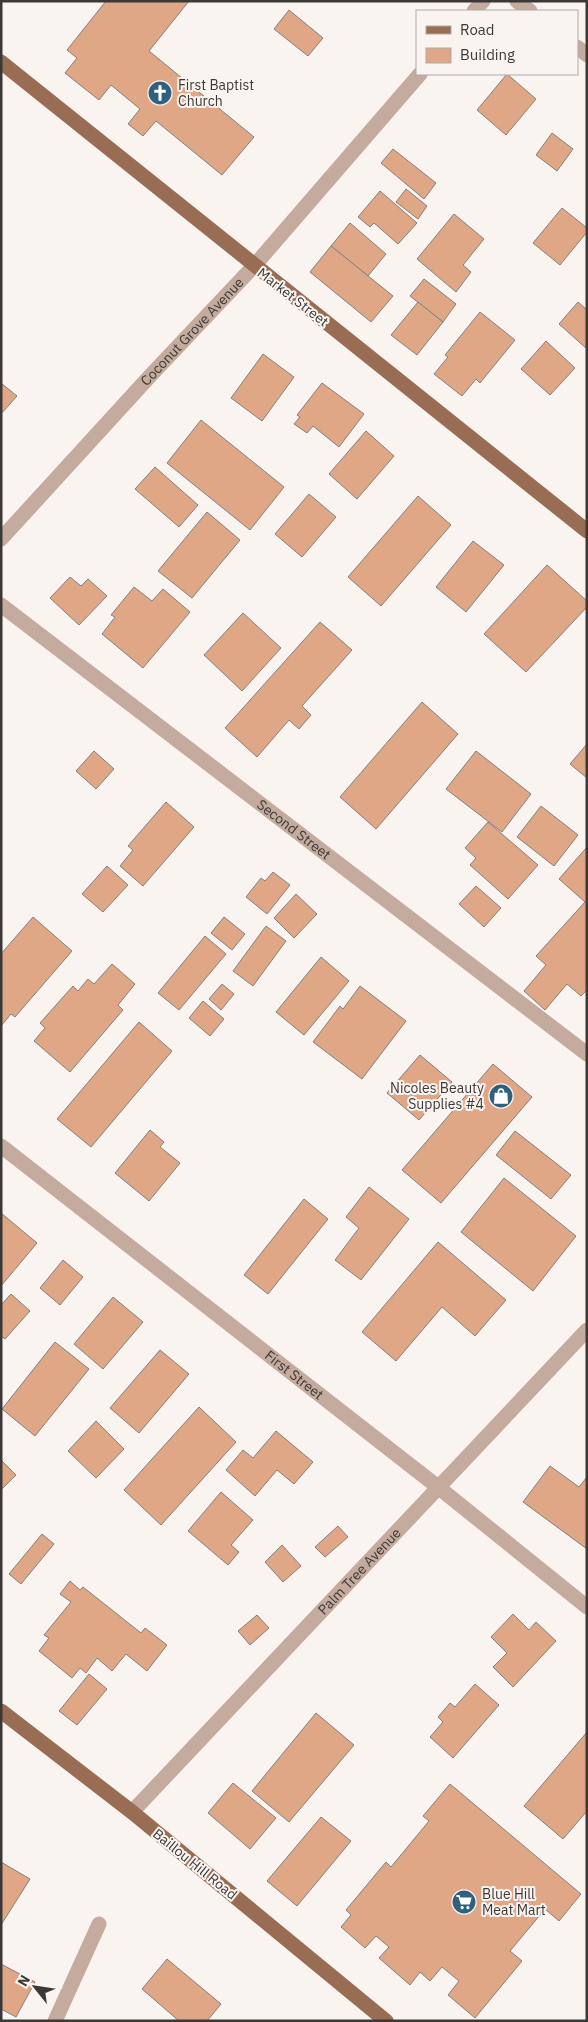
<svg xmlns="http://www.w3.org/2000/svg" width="588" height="2022" viewBox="0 0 588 2022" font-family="'IBM Plex Sans',sans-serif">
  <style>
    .building { fill: #e0a786; stroke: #847f7c }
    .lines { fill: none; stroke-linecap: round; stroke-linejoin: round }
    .minor { stroke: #c5ab9d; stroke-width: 15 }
    .major { stroke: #996d53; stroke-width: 15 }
    .labels { text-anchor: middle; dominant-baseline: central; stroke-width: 4; stroke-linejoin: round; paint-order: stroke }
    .poi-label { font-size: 14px; fill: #3b3937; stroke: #faf4f1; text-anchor: start }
    .street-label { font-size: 14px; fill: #3b3937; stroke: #faf4f1 }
  </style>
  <rect width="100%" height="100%" fill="#faf4f1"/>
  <g class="building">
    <path d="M106 1H189L149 51 254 137 222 175 156 121 143 136 128 124 140 109 111 85 99 100 65 73 77 58 67 50Z"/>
    <path d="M289 10 323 38 308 56 274 29Z"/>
    <path d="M507 74 536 99 506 135 477 110Z"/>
    <path d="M552 133 573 149 557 171 536 155Z"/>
    <path d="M393 149 436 183 424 199 381 163Z"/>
    <path d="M406 189 427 206 418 219 396 202Z"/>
    <path d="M380 191 417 223 398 244 374 223 370 227 358 217Z"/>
    <path d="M562 208 587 228V232L560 265 533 243Z"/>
    <path d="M454 214 484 239 463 265 471 272 456 292 417 259Z"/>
    <path d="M350 223 386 254 368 276 331 246Z"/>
    <path d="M331 246 393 296 371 322 310 272Z"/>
    <path d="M424 279 456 304 443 322 410 296Z"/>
    <path d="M418 302 443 322 417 355 391 335Z"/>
    <path d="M578 302 587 310V349L559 324Z"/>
    <path d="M480 312 515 340 480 383 476 379 462 396 434 374 448 357 445 355Z"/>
    <path d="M546 341 575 368 550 395 521 369Z"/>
    <path d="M263 354 294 377 262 421 231 398Z"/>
    <path d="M1 383 17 396 1 414Z"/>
    <path d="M322 383 364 414 339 447 313 426 307 433 294 424 300 417 297 415Z"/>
    <path d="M201 420 284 487 250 530 167 463Z"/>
    <path d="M366 431 394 456 357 499 329 474Z"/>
    <path d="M155 467 198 505 179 527 135 489Z"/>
    <path d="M309 494 336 517 302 557 275 534Z"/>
    <path d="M418 496 451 525 381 606 348 577Z"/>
    <path d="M207 512 240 540 192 598 158 571Z"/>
    <path d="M473 541 504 565 466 612 436 587Z"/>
    <path d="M547 565 587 601V607L526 672 484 634Z"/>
    <path d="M70 577 81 586 88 579 107 596 79 625 50 598Z"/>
    <path d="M134 587 152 601 163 589 190 612 143 668 102 634 115 617 111 615Z"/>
    <path d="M243 613 281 648 242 691 204 655Z"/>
    <path d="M320 622 352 650 302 706 311 715 299 729 289 720 257 757 225 728Z"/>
    <path d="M422 702 458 734 376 829 340 797Z"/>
    <path d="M587 744V778L570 764Z"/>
    <path d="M94 751 114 769 96 789 76 771Z"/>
    <path d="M476 751 531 794 502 832 446 789Z"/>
    <path d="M166 802 194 827 143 886 120 866 133 850 128 846Z"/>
    <path d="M541 806 578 835 554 866 517 837Z"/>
    <path d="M488 822 538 865 508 899 470 865 476 858 465 848Z"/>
    <path d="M587 847V990L581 996 567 984 545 1010 524 991 546 965 536 956 585 902 559 879Z"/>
    <path d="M107 866 128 885 103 912 82 894Z"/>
    <path d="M273 872 290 885 267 914 246 897 261 878 265 881Z"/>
    <path d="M476 886 501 908 484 927 459 904Z"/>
    <path d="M296 894 317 914 294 938 274 918Z"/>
    <path d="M33 917 72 951 15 1017 11 1014 1 1026V954Z"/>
    <path d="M224 917 245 934 232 950 211 933Z"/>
    <path d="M266 926 286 941 253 986 233 971Z"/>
    <path d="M205 936 226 954 179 1010 158 993Z"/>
    <path d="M321 957 349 981 304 1035 276 1012Z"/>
    <path d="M112 964 135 984 118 1005 123 1010 70 1072 34 1041 45 1028 40 1023 73 986 78 991 88 979 94 984Z"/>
    <path d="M222 984 234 994 221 1010 209 999Z"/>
    <path d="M360 986 406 1021 362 1079 313 1042 340 1006 343 1009Z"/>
    <path d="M203 1001 224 1019 210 1036 189 1018Z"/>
    <path d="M139 1022 172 1051 91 1147 57 1119Z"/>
    <path d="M420 1055 452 1082 419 1120 387 1093Z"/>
    <path d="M493 1064 532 1097 441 1203 402 1170Z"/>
    <path d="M150 1130 164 1142 160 1147 180 1163 149 1201 115 1173Z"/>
    <path d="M515 1131 571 1175 551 1199 496 1155Z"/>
    <path d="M504 1178 576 1236 533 1291 461 1232Z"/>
    <path d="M369 1187 409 1219 361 1280 335 1260 359 1228 346 1217Z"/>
    <path d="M304 1199 328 1219 268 1294 244 1275Z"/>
    <path d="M1 1213 37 1243 1 1286Z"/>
    <path d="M438 1242 506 1300 475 1336 442 1307 396 1361 362 1332Z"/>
    <path d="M63 1260 83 1277 60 1305 40 1288Z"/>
    <path d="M11 1294 30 1311 5 1339 1 1336V1305Z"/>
    <path d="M113 1297 143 1322 103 1369 74 1344Z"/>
    <path d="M55 1342 89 1369 35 1436 2 1409Z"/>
    <path d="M160 1350 189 1374 139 1433 110 1408Z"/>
    <path d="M199 1407 236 1442 161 1525 124 1490Z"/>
    <path d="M96 1421 124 1449 96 1478 68 1451Z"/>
    <path d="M276 1431 313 1462 294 1484 277 1470 255 1496 226 1470 243 1450 253 1458Z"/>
    <path d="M1 1460 16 1475 1 1490Z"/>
    <path d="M550 1466 579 1487 587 1477V1549L523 1502Z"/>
    <path d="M221 1492 253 1520 231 1545 239 1552 228 1565 188 1531Z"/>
    <path d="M338 1526 348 1537 325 1557 315 1547Z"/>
    <path d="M42 1534 54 1544 21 1584 9 1574Z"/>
    <path d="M282 1545 301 1566 283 1582 265 1562Z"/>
    <path d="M70 1581 80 1590 83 1587 141 1633 145 1628 167 1645 147 1671 126 1654 112 1671 97 1658 86 1673 80 1668 72 1678 39 1651 49 1638 44 1635 71 1602 60 1594Z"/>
    <path d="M513 1614 529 1630 536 1622 556 1641 513 1687 493 1667 507 1653 491 1637Z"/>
    <path d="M257 1615 269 1628 250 1645 238 1631Z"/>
    <path d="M89 1674 107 1689 77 1725 59 1711Z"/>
    <path d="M475 1684 499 1705 453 1758 430 1737 443 1722 438 1717 450 1703 455 1707Z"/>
    <path d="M316 1713 354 1745 289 1822 252 1791Z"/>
    <path d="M587 1732V1811L563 1839 524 1806Z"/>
    <path d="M233 1783 276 1818 250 1849 208 1813Z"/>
    <path d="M450 1784 581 1894 559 1921 545 1909 510 1951 522 1961 475 2018 448 1995 459 1981 442 1967 430 1981 420 1972 410 1985 379 1958 389 1947 376 1936 365 1948 341 1927 351 1915 346 1910 386 1862 391 1867 429 1821 423 1816Z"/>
    <path d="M321 1817 351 1841 297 1906 267 1881Z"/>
    <path d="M1 1862 30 1879 1 1925Z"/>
    <path d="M167 1959 221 2004 207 2021H179L142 1989Z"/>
    <path d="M1 1964 35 1982 16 2017 1 2009Z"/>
  </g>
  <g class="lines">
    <g class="minor">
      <path d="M517 1 530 11"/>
      <path d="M474 11 483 1"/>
      <path d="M577 47 587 55"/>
      <path id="s1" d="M1 539 150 376 254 266 420 74"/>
      <path id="s2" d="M1 605 587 1054"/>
      <path id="s3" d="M1 1146 438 1487 587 1607"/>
      <path id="s4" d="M132 1812 587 1330"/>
      <path d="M55 2021 99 1924"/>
    </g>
    <g class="major">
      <path d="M1 62 587 531"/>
      <path d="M1 1711 132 1812 386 2021"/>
    </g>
  </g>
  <defs>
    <symbol id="church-disc" viewBox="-11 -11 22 22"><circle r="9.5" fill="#2f617e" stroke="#faf4f1"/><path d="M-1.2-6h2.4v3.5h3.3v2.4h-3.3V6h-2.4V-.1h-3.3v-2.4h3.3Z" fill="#fff"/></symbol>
    <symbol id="shop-disc" viewBox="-11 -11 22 22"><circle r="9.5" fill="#2f617e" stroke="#faf4f1"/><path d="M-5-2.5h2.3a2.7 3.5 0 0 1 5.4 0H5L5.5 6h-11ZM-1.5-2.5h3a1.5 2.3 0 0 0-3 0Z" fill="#fff"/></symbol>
    <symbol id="supermarket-disc" viewBox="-11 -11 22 22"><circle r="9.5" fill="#2f617e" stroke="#faf4f1"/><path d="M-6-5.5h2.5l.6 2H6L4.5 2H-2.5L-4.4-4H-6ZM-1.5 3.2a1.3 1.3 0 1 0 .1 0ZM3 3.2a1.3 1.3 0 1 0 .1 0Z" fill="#fff"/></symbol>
  </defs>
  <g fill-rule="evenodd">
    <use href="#church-disc" x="146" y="79" width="28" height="28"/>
    <use href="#shop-disc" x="487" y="1082" width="28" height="28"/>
    <use href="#supermarket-disc" x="450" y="1888" width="28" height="28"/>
  </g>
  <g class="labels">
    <g class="poi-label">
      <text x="178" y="85">First Baptist<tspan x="178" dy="16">Church</tspan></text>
      <text x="484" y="1088" text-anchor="end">Nicoles Beauty<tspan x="484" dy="16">Supplies #4</tspan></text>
      <text x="482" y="1894">Blue Hill<tspan x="482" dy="16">Meat Mart</tspan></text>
    </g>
    <g class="street-label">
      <text transform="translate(293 297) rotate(38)">Market Street</text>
      <text stroke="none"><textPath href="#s1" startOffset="282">Coconut Grove Avenue</textPath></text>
      <text stroke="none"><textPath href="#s2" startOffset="369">Second Street</textPath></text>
      <text stroke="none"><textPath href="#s3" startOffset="372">First Street</textPath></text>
      <text stroke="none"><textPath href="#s4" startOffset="331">Palm Tree Avenue</textPath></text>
      <text transform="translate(195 1864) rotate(39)">Baillou Hill Road</text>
    </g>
  </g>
  <rect width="588" height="2022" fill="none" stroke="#3b3937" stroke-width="5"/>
  <rect x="416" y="10" width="162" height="65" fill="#faf4f1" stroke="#aea9a7"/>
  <rect x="426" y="26" width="25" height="8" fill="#996d53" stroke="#aea9a7"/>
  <text x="460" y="35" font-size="15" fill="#3b3937">Road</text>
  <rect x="426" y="48" width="25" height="15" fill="#e0a786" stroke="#aea9a7"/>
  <text x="460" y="60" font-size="15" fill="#3b3937">Building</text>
  <g transform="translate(35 1987) rotate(300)" stroke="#faf4f1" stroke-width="4" paint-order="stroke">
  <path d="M0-4L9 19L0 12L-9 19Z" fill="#3b3937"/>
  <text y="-8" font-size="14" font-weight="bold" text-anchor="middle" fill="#3b3937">N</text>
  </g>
</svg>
